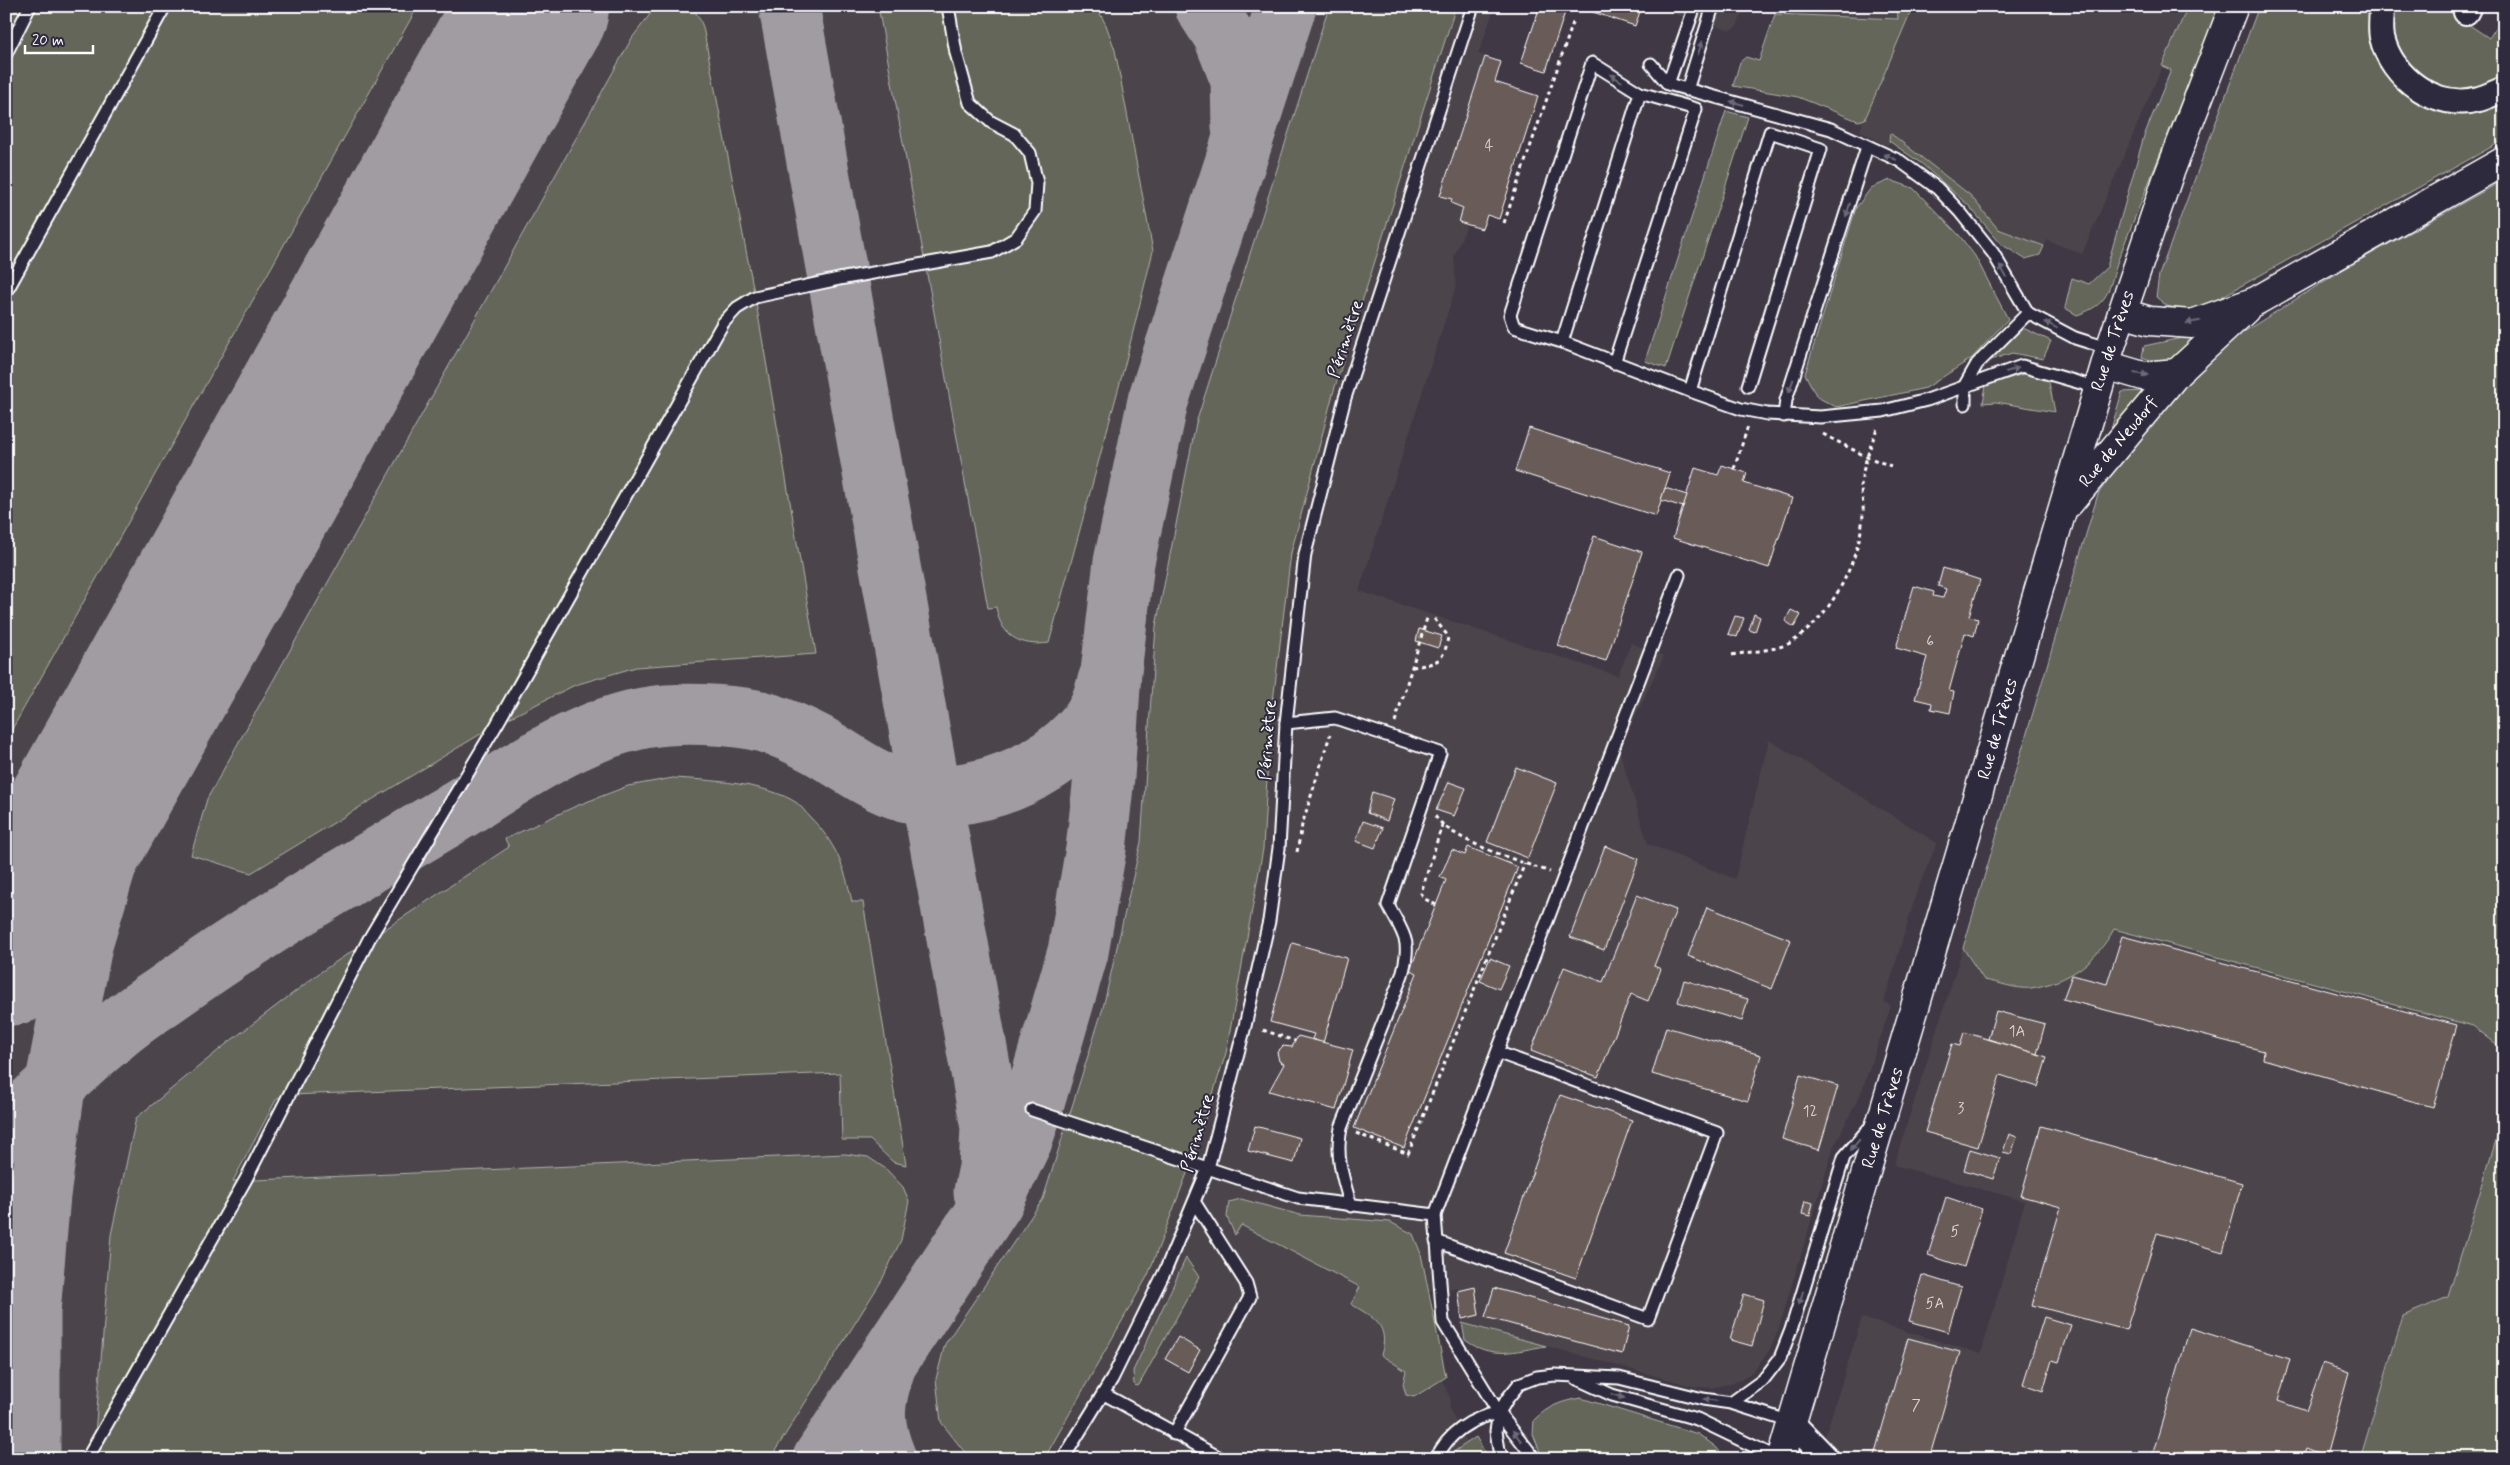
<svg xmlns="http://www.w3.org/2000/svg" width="2510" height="1465" viewBox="0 0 2510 1465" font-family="Mynerve,sans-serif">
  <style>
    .built { fill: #4c444b }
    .green { fill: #636658; stroke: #b1b2ac }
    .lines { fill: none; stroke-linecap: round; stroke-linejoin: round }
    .taxiway { stroke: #a09ca2; stroke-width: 61 }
    .runway { stroke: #a09ca2; stroke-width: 152 }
    .building { fill: #695c58; stroke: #fff }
    .lane-casing { stroke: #fff; stroke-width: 15 }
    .street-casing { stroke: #fff; stroke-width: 28 }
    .primary-casing { stroke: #fff; stroke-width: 31 }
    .path { stroke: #fff; stroke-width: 3; stroke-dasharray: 4 4; stroke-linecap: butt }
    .lane { stroke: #2f2a3d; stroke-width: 11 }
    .street { stroke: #2f2a3d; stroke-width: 24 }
    .primary { stroke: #2f2a3d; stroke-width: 28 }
    .oneway { fill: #6d6a77 }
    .labels { text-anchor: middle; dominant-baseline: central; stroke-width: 4; stroke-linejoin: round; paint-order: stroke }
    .number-label { font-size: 15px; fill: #dad6d5 }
    .street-label { font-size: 18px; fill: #fff; stroke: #2f2a3d }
  </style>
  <rect width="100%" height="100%" fill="#403945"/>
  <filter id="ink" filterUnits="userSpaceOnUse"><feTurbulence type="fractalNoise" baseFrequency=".02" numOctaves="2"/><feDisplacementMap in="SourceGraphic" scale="10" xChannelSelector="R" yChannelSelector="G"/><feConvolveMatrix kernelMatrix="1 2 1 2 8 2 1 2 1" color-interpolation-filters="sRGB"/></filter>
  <g filter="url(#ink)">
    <g class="built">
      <path d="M12 6H1495L1478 54 1501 62 1495 82 1538 96 1499 219 1487 215 1482 229 1467 225 1454 256 1456 286 1359 591 1618 676 1631 643 1664 656 1619 750 1648 844 1735 879 1769 740 1937 843 1917 891 1884 1002 1891 1006 1861 1093 1833 1148 1778 1331 1769 1351 1753 1371 1741 1380 1712 1388 1692 1386 1462 1323 1457 1288 1422 1291 1435 1375 1442 1380 1451 1400 1449 1408 1467 1443 1455 1451 1458 1459H6V18Z"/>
      <path d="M1666 6H1745L1737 26 1730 30 1667 12Z"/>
      <path d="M1777 6H1897L1898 19 1775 14Z"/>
      <path d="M1913 6H2036L2044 12 2045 6H2188L2082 254 2047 240 2044 246 1998 229 1970 195 1891 133 1888 146 1860 131 1863 123 1858 121 1865 119Z"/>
      <path d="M2114 929 2473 1026 2504 1050V1114L2448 1297 2403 1317 2360 1459H1827L1820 1452 1862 1318 1981 1354 2025 1201 1894 1165 1963 948 1984 980 2103 949Z"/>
    </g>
    <g class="green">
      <path d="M6 6H418L6 740Z"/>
      <path d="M661 6C686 6 693 1 703 27L755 297 816 654 636 667 575 685 497 724 251 873 191 855 207 799 632 38 651 13Z"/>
      <path d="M878 6H1084L1091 13 1097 8 1106 25 1115 50 1153 251 1124 368 1049 643C1021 647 1001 637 996 607L988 608Z"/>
      <path d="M1329 6H1456L1334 390 1291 553 1270 726 1263 849 1226 1053 1191 1163 1148 1275 1044 1459H970L941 1422 936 1379 945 1344 1043 1199 1103 1008 1141 842 1156 626 1196 423Z"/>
      <path d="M1897 6H1913L1865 119 1858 121 1798 97 1733 86 1740 62 1746 57 1759 61 1775 14 1898 19Z"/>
      <path d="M2188 6H2219L2118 260C2108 291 2110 304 2077 315L2065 308 2072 278 2089 284 2107 267 2144 136 2171 70 2162 66Z"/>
      <path d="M2259 6H2441L2489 38 2504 16V140L2194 312 2167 306 2156 297 2159 275Z"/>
      <path d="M1726 111 1748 117 1666 368 1645 361Z"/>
      <path d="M1890 133 1970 195 1998 229 2044 246 2040 255 2025 259 2001 244 1969 206 1922 164 1889 141Z"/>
      <path d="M1890 180 1913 188 1959 235 1975 256 2008 319 1972 358 1926 388 1836 407 1817 397 1805 374 1856 208 1871 188Z"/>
      <path d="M2504 180V1050L2473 1026 2114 929C2096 962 2069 982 2031 988 2017 990 1998 982 1984 980L1963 948 2098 494 2156 411 2234 338 2344 269Z"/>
      <path d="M2023 328 2051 341 2043 359 2012 353 1991 360Z"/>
      <path d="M2205 333 2174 359 2162 364 2142 357 2144 346Z"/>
      <path d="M2027 373 2048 378 2055 412 1996 402 1983 403 1986 385Z"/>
      <path d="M2146 391 2107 443 2122 392Z"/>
      <path d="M673 778C709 780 767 783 797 803 802 807 806 813 810 817 835 842 845 867 852 902H863L906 1165 893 1162 870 1140H842L840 1073 290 1095 277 1098 233 1181 845 1154 868 1157 886 1169 903 1187 909 1201 901 1240 882 1280 770 1459H93L111 1235 136 1118 225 1045 322 971 509 847 505 839 576 806 628 786Z"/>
      <path d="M2504 1114V1459H2360L2403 1316 2448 1297Z"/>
      <path d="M1241 1199 1300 1215 1390 1222 1413 1234 1421 1254 1446 1377 1414 1397 1406 1395 1403 1384 1406 1371 1381 1355C1390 1325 1374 1318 1351 1304L1360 1287 1241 1225 1235 1235 1227 1217 1229 1202Z"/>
      <path d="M1186 1258 1199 1277 1139 1385 1136 1386 1134 1384 1133 1371Z"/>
      <path d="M1462 1323 1546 1346C1514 1351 1493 1360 1465 1340Z"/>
      <path d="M1581 1398 1698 1434 1716 1447 1726 1459H1543L1533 1434 1534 1420C1548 1406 1562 1401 1581 1398Z"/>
      <path d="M1476 1437 1489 1459H1458L1455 1451Z"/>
    </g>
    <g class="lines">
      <g class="taxiway">
        <path d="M789 6 991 1127 989 1168 984 1192"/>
        <path d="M1205 6 1223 34 1241 80 1242 127"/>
        <path d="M6 1131C41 1098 75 1064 112 1034 131 1017 154 1003 175 988 262 926 353 873 445 818 513 777 585 721 667 715 694 713 745 715 770 724 786 729 803 737 818 745 846 761 873 782 904 791 968 808 1058 772 1094 717 1101 706 1105 693 1108 681"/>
        <path d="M885 1367C873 1403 871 1423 886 1459"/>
        <path d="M30 1459V1312L40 1195 55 1087 82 945 125 802 172 671 235 539"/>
        <path d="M823 1459 993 1201 1022 1140 1032 1110 1078 952 1096 849 1104 777 1111 672 1124 562 1158 401 1286 6"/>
      </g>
      <path class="runway" d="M6 950 533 6"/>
    </g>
    <g class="building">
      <path d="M1540 6 1566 9 1546 71 1521 63Z"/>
      <path d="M1575 6H1642L1635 26Z"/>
      <path d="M1485 57 1501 62 1495 82 1538 96 1499 219 1487 215 1482 229 1459 222 1463 208 1451 203 1452 199 1440 196Z"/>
      <path d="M1529 428 1670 473 1656 516 1515 471Z"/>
      <path d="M1722 465 1747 473 1744 483 1792 498 1769 568 1673 538 1695 468 1718 475Z"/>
      <path d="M1665 488 1687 495 1683 507 1661 500Z"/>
      <path d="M1594 536 1642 552 1606 661 1558 646Z"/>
      <path d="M1943 568 1980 580 1969 616 1978 619 1974 636 1965 633 1949 691 1954 692 1950 713 1931 709 1932 703 1915 699 1927 657 1896 648 1914 586 1934 592 1933 596 1943 598 1946 589 1938 586Z"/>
      <path d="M1791 610 1801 615 1794 627 1785 621Z"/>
      <path d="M1754 614 1760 617 1755 632 1749 630Z"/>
      <path d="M1735 616 1744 618 1737 637 1728 634Z"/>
      <path d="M1419 629 1442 636 1438 648 1416 641Z"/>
      <path d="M1516 767 1557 783 1528 858 1487 842Z"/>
      <path d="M1449 782 1466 788 1454 816 1436 810Z"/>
      <path d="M1372 792 1394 799 1387 821 1367 813Z"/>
      <path d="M1363 821 1383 828 1375 848 1356 841Z"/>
      <path d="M1605 846 1639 859 1604 950 1570 937Z"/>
      <path d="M1468 847 1518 867 1404 1148 1354 1128 1417 973 1410 970 1446 880 1440 877 1452 850 1465 855Z"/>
      <path d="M1637 895 1676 910 1654 966 1661 969 1648 1001 1631 994 1598 1077 1531 1051 1564 967 1603 982Z"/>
      <path d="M1707 907 1791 940 1772 989 1688 956Z"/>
      <path d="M2122 936 2457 1025 2433 1107 2263 1059 2264 1051 2063 999 2072 975 2107 984Z"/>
      <path d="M1292 943 1347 958 1323 1043 1312 1039 1314 1034 1270 1022Z"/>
      <path d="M1490 958 1509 966 1499 989 1480 981Z"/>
      <path d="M1684 980 1748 999 1742 1021 1678 1002Z"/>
      <path d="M1996 1011 2045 1024 2037 1054 1988 1039Z"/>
      <path d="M1666 1027 1761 1055 1748 1101 1652 1074Z"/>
      <path d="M1964 1032 2047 1057 2038 1087 2000 1075 1978 1147 1925 1132 1952 1044 1960 1046Z"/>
      <path d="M1298 1036 1353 1050 1336 1110 1269 1091 1284 1064 1279 1061 1277 1052 1283 1046 1292 1047Z"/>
      <path d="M1800 1075 1838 1086 1819 1150 1782 1139Z"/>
      <path d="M1560 1095 1632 1120 1576 1278 1504 1253Z"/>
      <path d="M1255 1126 1300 1138 1294 1163 1248 1151Z"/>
      <path d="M2041 1126 2242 1183 2223 1252 2157 1233 2126 1330 2032 1305 2061 1207 2021 1196Z"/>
      <path d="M2009 1134 2017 1137 2011 1154 2003 1152Z"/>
      <path d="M1970 1149 2000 1158 1993 1179 1964 1170Z"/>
      <path d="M1946 1197 1982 1209 1964 1267 1928 1255Z"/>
      <path d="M1805 1201 1813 1203 1810 1216 1802 1214Z"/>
      <path d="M1922 1275 1961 1287 1948 1332 1909 1321Z"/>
      <path d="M1475 1287 1479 1315 1462 1319 1458 1291Z"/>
      <path d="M1494 1288 1629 1326 1622 1354 1485 1317Z"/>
      <path d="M1744 1294 1764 1300 1752 1346 1730 1340Z"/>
      <path d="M2044 1317 2071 1325 2059 1362 2052 1360 2043 1391 2023 1384Z"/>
      <path d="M2190 1328 2290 1359 2278 1401 2306 1411 2323 1363 2349 1372 2326 1456 2306 1448 2302 1459H2151Z"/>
      <path d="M1178 1337 1200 1350 1188 1372 1165 1359Z"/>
      <path d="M1908 1338 1960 1352 1929 1459H1873Z"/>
    </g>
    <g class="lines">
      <defs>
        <g id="lane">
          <path d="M6 54 30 6"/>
          <path d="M1651 64 1668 84 1831 129 1900 161 1937 188 1960 212 1993 253 2028 313 2075 338 2110 349"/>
          <path d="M1668 84 1695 6"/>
          <path d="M1687 90 1713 6"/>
          <path d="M6 292 165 6"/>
          <path d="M1562 342 1640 93"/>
          <path d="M1614 363 1696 109 1640 93 1592 63 1510 315 1514 327 1562 342 1690 391 1741 409 1767 414 1820 417 1883 411 1927 400 2022 366 2098 388"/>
          <path d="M1690 391 1770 132 1821 149 1748 386"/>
          <path d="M1965 404V385L1977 364 2028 313"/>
          <path d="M1784 416 1786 400 1867 147"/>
          <path d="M1286 723 1335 718 1440 753 1388 905C1404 935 1412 940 1402 975L1341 1128C1335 1156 1343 1179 1351 1206"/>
          <path d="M1032 1110 1298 1198 1435 1215"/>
          <path d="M1436 1241 1648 1319 1717 1133 1499 1053"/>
          <path d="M1577 1379 1612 1395 1697 1419 1780 1459"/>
          <path d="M1104 1394 1222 1459"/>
          <path d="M1731 1403 1763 1380 1780 1358 1791 1330 1844 1157 1872 1125"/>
          <path d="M1174 1434 1250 1297 1246 1283 1195 1203"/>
          <path d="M87 1459 246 1179 369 939 497 724 723 323 737 308 755 297 839 279 992 252 1016 238 1035 211 1037 183 1030 153 1014 134 991 122 970 103 956 53 948 6"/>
          <path d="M1063 1459 1112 1379 1166 1269 1208 1168 1245 1026 1269 921 1279 848 1286 723 1305 554 1345 398 1473 6"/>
          <path d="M1436 1459C1447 1434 1472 1417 1499 1413"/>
          <path d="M1504 1459 1499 1450 1496 1431 1499 1413 1507 1399 1519 1384 1537 1377 1555 1375 1619 1378 1703 1399 1731 1403 1791 1422"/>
          <path d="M1535 1459 1499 1413 1443 1322 1435 1215 1679 575"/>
        </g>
        <g id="street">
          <path d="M2382 6C2382 16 2380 28 2382 37 2391 78 2437 111 2479 99 2487 97 2496 92 2504 89"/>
          <path d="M2466 12 2469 6"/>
          <path d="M1791 1422 1827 1459"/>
        </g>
        <g id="primary">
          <path d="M2122 313 2150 321 2192 324 2256 301 2504 161"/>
          <path d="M2106 365 2143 376 2177 373"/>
          <path d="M2069 503 2177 373 2245 310"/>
          <path d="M1781 1459 2110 349 2168 177 2234 6"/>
        </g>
      </defs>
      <use href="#lane" class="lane-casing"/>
      <use href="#street" class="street-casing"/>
      <use href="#primary" class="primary-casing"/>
      <g class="path">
        <path d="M1504 223 1574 20"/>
        <path d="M1823 434 1867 457 1891 466"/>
        <path d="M1734 469 1748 426"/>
        <path d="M1732 655C1747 652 1775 650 1788 644 1830 621 1861 559 1863 513 1864 504 1861 495 1861 487 1862 467 1871 446 1877 428"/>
        <path d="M1412 667C1436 664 1445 662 1448 636L1432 616"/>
        <path d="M1395 722 1428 615"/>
        <path d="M1435 816C1453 842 1520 861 1550 872"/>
        <path d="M1297 852 1302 825 1330 735"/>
        <path d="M1436 905 1425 899 1421 893 1442 825"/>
        <path d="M1263 1030 1295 1041"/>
        <path d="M1356 1133 1408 1154 1525 863"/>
      </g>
      <use href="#lane" class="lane"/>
      <use href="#street" class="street"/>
      <use href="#primary" class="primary"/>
    </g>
    <defs><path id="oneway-solid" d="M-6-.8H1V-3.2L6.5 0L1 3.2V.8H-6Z" transform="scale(1.25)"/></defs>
    <g class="oneway">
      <use href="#oneway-solid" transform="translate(1700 48) rotate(-72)"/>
      <use href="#oneway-solid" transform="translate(1616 78) rotate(-148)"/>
      <use href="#oneway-solid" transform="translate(1737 103) rotate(-165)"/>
      <use href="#oneway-solid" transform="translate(1890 157) rotate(-156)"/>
      <use href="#oneway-solid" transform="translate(1848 210) rotate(107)"/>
      <use href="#oneway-solid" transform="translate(2003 271) rotate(-120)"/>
      <use href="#oneway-solid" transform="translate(2193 322) rotate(170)"/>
      <use href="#oneway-solid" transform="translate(2051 325) rotate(-152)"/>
      <use href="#oneway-solid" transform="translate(2012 370) rotate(-18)"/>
      <use href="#oneway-solid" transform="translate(2141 374) rotate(8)"/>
      <use href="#oneway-solid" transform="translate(1791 386) rotate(110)"/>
      <use href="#oneway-solid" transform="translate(1855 1145) rotate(130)"/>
      <use href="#oneway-solid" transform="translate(1801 1298) rotate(107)"/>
      <use href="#oneway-solid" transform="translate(1618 1396) rotate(17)"/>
      <use href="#oneway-solid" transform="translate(1710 1400) rotate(-173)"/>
      <use href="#oneway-solid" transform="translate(1517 1436) rotate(-128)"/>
    </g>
  </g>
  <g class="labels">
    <g class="number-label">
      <text x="1489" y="146">4</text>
      <text x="1930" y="642">6</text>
      <text x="2017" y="1032">1A</text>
      <text x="1961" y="1109">3</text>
      <text x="1810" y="1112">12</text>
      <text x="1955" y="1232">5</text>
      <text x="1935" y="1304">5A</text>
      <text x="1916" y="1406">7</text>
    </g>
    <g class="street-label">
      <text transform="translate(1346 339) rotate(-72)">Périmètre</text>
      <text transform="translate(2113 341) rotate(-72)">Rue de Trèves</text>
      <text transform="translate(2119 442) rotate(-50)">Rue de Neudorf</text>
      <text transform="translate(1998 729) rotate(-74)">Rue de Trèves</text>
      <text transform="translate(1268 740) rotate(-86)">Périmètre</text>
      <text transform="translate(1883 1118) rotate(-73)">Rue de Trèves</text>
      <text transform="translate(1198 1133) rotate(-74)">Périmètre</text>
    </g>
  </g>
  <rect width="2510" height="1465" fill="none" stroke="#2f2a3d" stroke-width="25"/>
  <rect x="12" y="12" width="2485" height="1440" fill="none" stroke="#fff" stroke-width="2" filter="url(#ink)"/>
  <path d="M25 45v8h68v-8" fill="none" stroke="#ffffff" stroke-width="2.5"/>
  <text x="32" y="45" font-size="15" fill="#ffffff" stroke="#2f2a3d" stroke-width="4" paint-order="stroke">20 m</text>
</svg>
